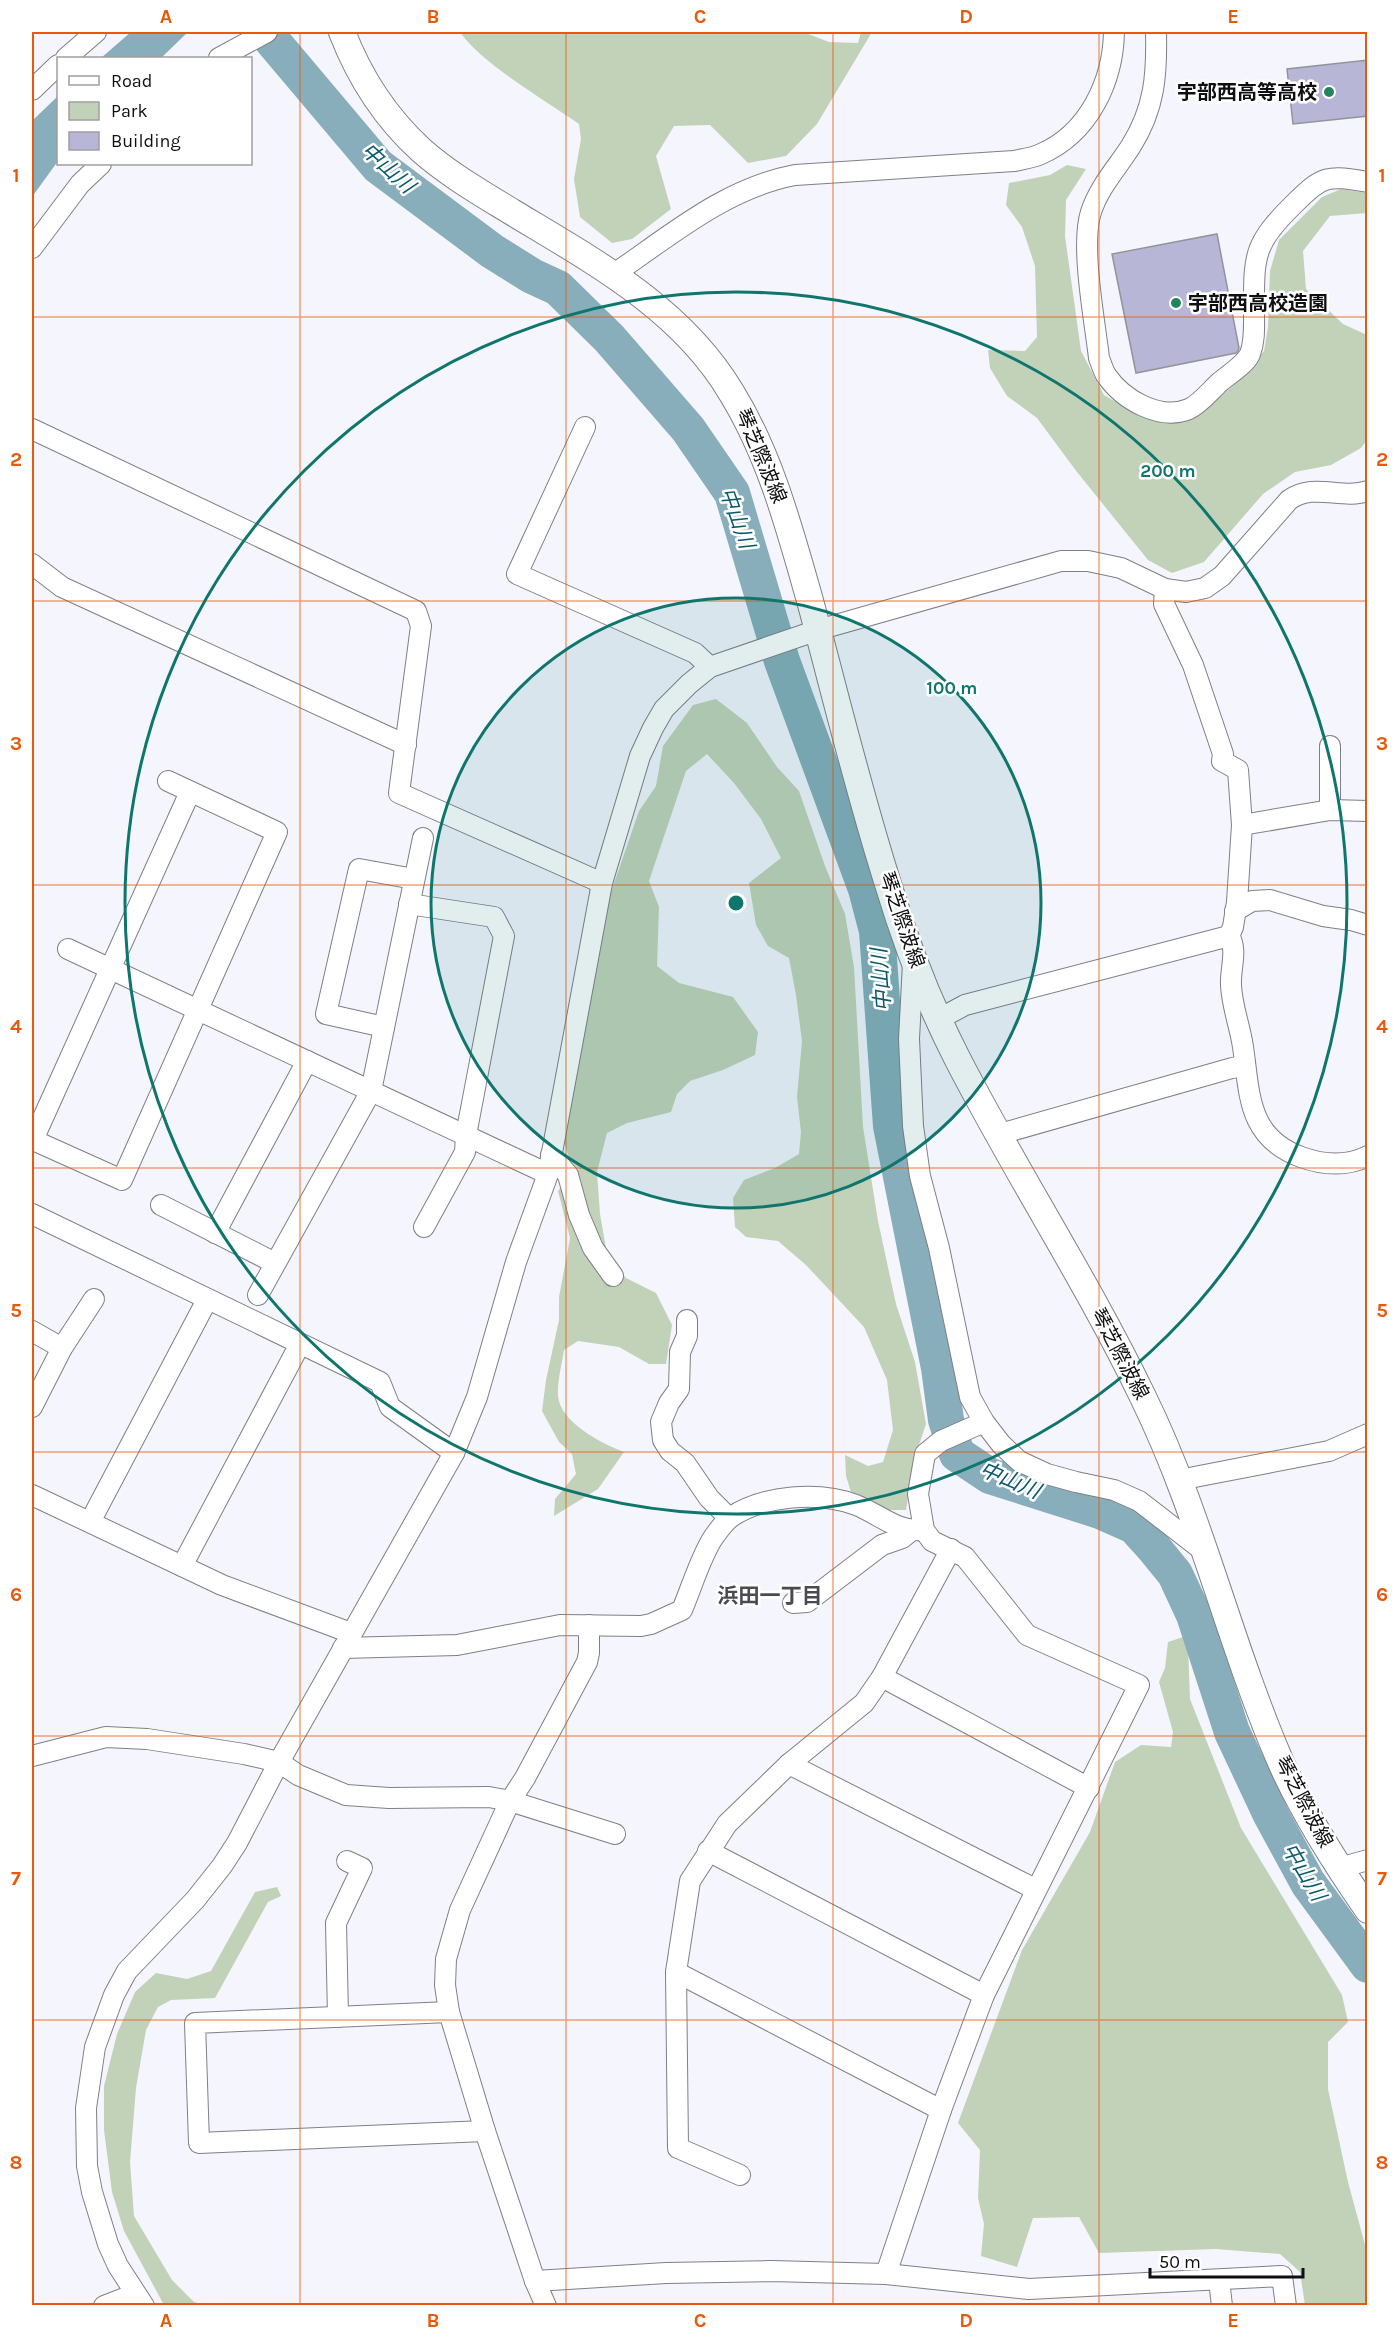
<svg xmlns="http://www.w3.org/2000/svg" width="1399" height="2337" viewBox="0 0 1399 2337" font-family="Karla,'Noto Sans JP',sans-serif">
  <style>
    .green { fill: #c2d2b9 }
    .water { fill: #87aeba }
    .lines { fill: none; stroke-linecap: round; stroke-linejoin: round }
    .river { stroke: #87aeba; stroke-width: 36 }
    .building { fill: #b8b6d6; stroke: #93939b; stroke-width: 1.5 }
    .minor-casing { stroke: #7f7f87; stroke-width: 22 }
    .major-casing { stroke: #7f7f87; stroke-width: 28 }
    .minor { stroke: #fff; stroke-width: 20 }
    .major { stroke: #fff; stroke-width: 26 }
    .grid { fill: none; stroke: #e8590c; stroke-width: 1.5; stroke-opacity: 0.55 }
    .ring { fill: none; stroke: #0f766e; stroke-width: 3 }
    .poi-dot { fill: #23845c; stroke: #fff; stroke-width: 2 }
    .labels { text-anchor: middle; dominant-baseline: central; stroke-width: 5; stroke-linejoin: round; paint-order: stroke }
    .poi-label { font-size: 20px; font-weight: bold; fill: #0f0f12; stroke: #fff; text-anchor: end }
    .street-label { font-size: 20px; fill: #0f0f12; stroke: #fff }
    .water-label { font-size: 21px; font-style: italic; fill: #095a6c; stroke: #fff }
    .neighbourhood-label { font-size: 21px; font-weight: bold; fill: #4b4a51; stroke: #fff }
    .centre { fill: #0f766e; stroke: #fff; stroke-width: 3 }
    .ring-label { font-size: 18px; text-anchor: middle; font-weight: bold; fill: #0f766e; stroke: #fff; stroke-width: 5; stroke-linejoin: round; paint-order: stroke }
    .neatline { fill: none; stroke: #e8590c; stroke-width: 2 }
    .grid-label { font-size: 20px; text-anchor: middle; font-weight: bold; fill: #e8590c }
  </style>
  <rect width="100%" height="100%" fill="#f5f5fe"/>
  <g class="green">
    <path d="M460 32H803L829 42 858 43 861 32H872L817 124 786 156 748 163 710 125 674 126 656 156 671 209 632 239 612 243 580 217 574 179 581 139 579 124C546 101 481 63 460 32Z"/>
    <path d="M1067 165 1086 169 1066 200 1065 236 1081 351 1104 395 1142 417 1198 415 1234 385 1264 351 1268 327 1270 271 1279 240 1322 197 1341 189 1367 193V213L1330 216 1303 251 1306 289 1343 324 1367 335V440L1361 448 1331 465 1295 472 1263 494 1204 562 1172 573 1148 560 1077 472 1037 418 1007 396 990 368 988 350 1025 351 1037 337 1035 266 1022 227 1006 205 1009 183 1050 175Z"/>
    <path d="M716 699 747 723 777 767 799 791 825 866 845 914 854 967 863 1127 878 1221 896 1304 915 1362 926 1424 914 1460 906 1510H885L869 1499 851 1492 846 1476 845 1455 868 1466 883 1462 893 1430 887 1380 864 1327 806 1265 778 1241 746 1237 735 1227 733 1198 744 1180 775 1168 799 1154 801 1132 797 1097 802 1041 796 995 789 958 768 946 756 925 749 883 781 858 761 819 734 783 707 754 686 771 649 881 659 907 657 966 679 983 733 997 758 1032 755 1055 723 1070 690 1081 677 1094 671 1112 627 1123 607 1133 597 1172 600 1214 607 1254 626 1278 656 1293 672 1325 666 1364H649L619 1347 578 1341 564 1350C562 1364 557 1382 558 1396 560 1422 602 1444 624 1452L598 1489 554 1516 555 1499 576 1474 572 1454 559 1442 542 1411 546 1380 559 1320V1297L570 1238 558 1191 573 1171 563 1138 610 895 639 811 656 786 663 746 693 705Z"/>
    <path d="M1183 1637 1188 1646 1190 1699 1241 1828 1342 1995 1348 2022 1328 2042V2089L1348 2182 1367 2252V2305H1305L1300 2272 1280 2254 1216 2249 1099 2253 1079 2217 1033 2218 1017 2267 981 2256 984 2224 978 2198 980 2150 958 2123 1022 1950 1090 1832 1115 1762 1141 1745 1171 1747 1173 1732 1159 1682 1165 1668 1168 1642Z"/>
    <path d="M277 1887 281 1896 268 1902 215 1998 171 2000 158 2007 146 2030 136 2088 130 2162 134 2216 172 2280 194 2302 206 2305H164L124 2231 112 2192 104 2130V2086L117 2034 135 1992 156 1973 187 1979 211 1971 255 1892Z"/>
  </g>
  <g class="water">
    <path d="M131 32H188L161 58H101Z"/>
    <path d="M58 96V161L32 197V121Z"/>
  </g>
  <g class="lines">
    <path class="river" d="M265 32 378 166 492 251 532 276 558 288 609 338 688 429 732 493 782 661 866 889 877 931 891 1126 939 1368 946 1420 957 1454 990 1476 1100 1511 1134 1526 1153 1547 1175 1574 1194 1615 1232 1732 1271 1815 1308 1883 1368 1965"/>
  </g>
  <g class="building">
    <path d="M1368 60V116L1293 124 1287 69Z"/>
    <path d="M1217 234 1239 348 1238 351 1236 353 1136 373 1112 254Z"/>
  </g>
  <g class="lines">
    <defs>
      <g id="minor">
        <path d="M1156 32C1157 74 1155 108 1131 146 1117 168 1099 187 1091 212 1080 245 1095 322 1099 358 1101 363 1103 370 1106 375 1123 400 1160 421 1189 409 1200 404 1211 390 1220 382 1229 374 1245 365 1250 354 1255 341 1254 327 1254 313 1254 256 1252 245 1295 203 1323 175 1328 175 1368 182"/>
        <path d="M66 58 96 32"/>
        <path d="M219 58 267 32"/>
        <path d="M32 90 58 65"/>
        <path d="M32 248 80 184 101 164"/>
        <path d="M614 274C671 235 726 188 795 175L1014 161C1022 159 1033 158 1041 154 1089 133 1113 81 1114 32"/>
        <path d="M585 427 517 574 695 653 710 667"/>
        <path d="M32 429 416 611 421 626 399 793 602 883"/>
        <path d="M32 564 62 587 406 745"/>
        <path d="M1330 746V810"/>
        <path d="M168 781 277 832 122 1180 33 1140 190 792"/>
        <path d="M1242 825 1330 810 1368 811"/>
        <path d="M409 904 494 917 504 936 466 1135 465 1152 424 1227"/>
        <path d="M1235 911 1252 901 1270 900 1323 916 1351 920 1368 925"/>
        <path d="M1229 936C1238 949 1230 969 1231 985 1232 1007 1240 1026 1243 1047 1250 1094 1247 1137 1301 1157 1323 1165 1346 1167 1368 1156"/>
        <path d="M68 949 548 1174"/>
        <path d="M913 963 909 1039 913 1126 920 1176 939 1248 970 1397 984 1422 1001 1444 1019 1461 1047 1474 1076 1482 1114 1490 1139 1501 1205 1552"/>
        <path d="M939 1019 965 1005 1229 936 1233 927 1237 902 1242 825 1238 770 1222 761 1223 754 1193 665 1164 604 1165 589"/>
        <path d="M384 1027 326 1014 359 869 414 879"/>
        <path d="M1000 1134 1232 1068 1245 1066"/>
        <path d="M551 1155 568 1175 579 1215 593 1248 613 1276"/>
        <path d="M161 1205 275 1263"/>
        <path d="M32 1214 380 1382 390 1407 454 1453"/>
        <path d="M215 1233 307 1061"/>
        <path d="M258 1295 371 1091 423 838"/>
        <path d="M687 1320V1336L680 1352 679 1389 669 1403 661 1422 663 1440 670 1451 685 1463 709 1498 729 1518"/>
        <path d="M32 1331 62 1348"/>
        <path d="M32 1407 62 1348 94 1299"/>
        <path d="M1179 1480 1329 1451 1368 1434"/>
        <path d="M32 1495 222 1585 351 1633"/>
        <path d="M90 1522 207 1300"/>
        <path d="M182 1566 300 1344"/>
        <path d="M793 1603 807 1602 882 1545 902 1538 911 1531"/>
        <path d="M343 1648 457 1645 560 1625 641 1626 651 1624 682 1610C691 1589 701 1556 713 1538 718 1531 724 1522 731 1517 764 1495 819 1491 856 1505 879 1514 898 1533 924 1530"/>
        <path d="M882 1677 1089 1788"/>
        <path d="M32 1756 106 1737 147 1739 244 1754 279 1762 298 1775 346 1795 389 1798 489 1797 510 1801 615 1834"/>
        <path d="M789 1764 1035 1889"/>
        <path d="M708 1851 984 1995"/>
        <path d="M1339 1868 1368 1860"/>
        <path d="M676 1972 941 2110"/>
        <path d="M449 2012 195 2023 199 2143 485 2131"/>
        <path d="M338 2017 336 1923 362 1868 347 1861"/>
        <path d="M740 2175 678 2148 676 1972 690 1881 727 1824 789 1764 864 1703 882 1677 951 1549"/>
        <path d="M886 2274 941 2110 984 1995 1139 1685 1027 1635 965 1557 932 1541 924 1530 918 1494 925 1454 941 1441 984 1422"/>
        <path d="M1219 2280 1222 2306"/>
        <path d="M535 2281 666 2273 771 2271 886 2274 1029 2289 1282 2276 1286 2306"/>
        <path d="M104 2306 135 2294"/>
        <path d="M144 2306 118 2266 108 2244 92 2192 87 2166 86 2108 95 2047 114 1995 127 1971 195 1900 222 1866 237 1843 279 1762 454 1453 477 1397 516 1262 548 1174 602 883 640 756 653 728 664 709 689 684 710 667 818 630 1061 561H1088L1121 568 1165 589 1186 592 1205 588 1222 576 1289 500C1314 482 1341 500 1368 491"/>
        <path d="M546 2306 535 2281 485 2131 449 2012 445 1985 446 1959 460 1910 510 1801 525 1778 587 1662 589 1653V1625"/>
      </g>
      <path id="major" d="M342 32C359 76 386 118 421 150 448 174 481 193 512 212 593 261 681 308 731 392 770 455 789 527 809 597 835 693 858 790 888 884 906 944 929 1003 957 1058 1016 1173 1087 1281 1143 1397 1200 1513 1228 1639 1279 1758 1301 1809 1336 1864 1368 1910"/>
    </defs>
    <use href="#minor" class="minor-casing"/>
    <use href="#major" class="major-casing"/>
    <use href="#minor" class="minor"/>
    <use href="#major" class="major"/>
  </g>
  <path class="grid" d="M300 32V2306M566 32V2306M833 32V2306M1099 32V2306M32 317H1368M32 601H1368M32 885H1368M32 1168H1368M32 1452H1368M32 1736H1368M32 2020H1368"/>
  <circle cx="736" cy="903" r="305" fill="#0f766e" fill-opacity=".12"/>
  <g class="ring">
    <circle cx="736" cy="903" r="305"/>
    <circle cx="736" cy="903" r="611"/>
  </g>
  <g class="poi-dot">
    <circle cx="1329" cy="92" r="6"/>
    <circle cx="1176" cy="303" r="6"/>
  </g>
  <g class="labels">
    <g class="poi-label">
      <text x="1317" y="92">宇部西高等高校</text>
      <text x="1188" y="303" text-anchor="start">宇部西高校造園</text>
    </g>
    <g class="street-label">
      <text transform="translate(761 456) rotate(67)">琴芝際波線</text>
      <text transform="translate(902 920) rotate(71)">琴芝際波線</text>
      <text transform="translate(1120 1354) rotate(62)">琴芝際波線</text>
      <text transform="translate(1304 1802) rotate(62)">琴芝際波線</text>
    </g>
    <g class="water-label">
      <text transform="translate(388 168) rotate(42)">中山川</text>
      <text transform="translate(737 518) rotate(70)">中山川</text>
      <text transform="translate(881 980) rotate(-94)">中山川</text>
      <text transform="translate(1010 1480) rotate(23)">中山川</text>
      <text transform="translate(1304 1872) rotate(59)">中山川</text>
    </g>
    <g class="neighbourhood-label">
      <text x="770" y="1596">浜田一丁目</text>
    </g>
  </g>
  <circle cx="736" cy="903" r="9" class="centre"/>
  <g class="ring-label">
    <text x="1168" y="477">200 m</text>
    <text x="952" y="694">100 m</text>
  </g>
  <rect width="1399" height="2337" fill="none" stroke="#ffffff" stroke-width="66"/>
  <rect x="57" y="57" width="195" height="108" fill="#ffffff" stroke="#9f9fa0" stroke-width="1.5"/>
  <rect x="69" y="76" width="30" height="9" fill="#ffffff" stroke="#9f9fa0" stroke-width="1.5"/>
  <text x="111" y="87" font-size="18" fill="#0f0f12">Road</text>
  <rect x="69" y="102" width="30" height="18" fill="#c2d2b9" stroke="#9f9fa0" stroke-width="1.5"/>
  <text x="111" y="117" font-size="18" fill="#0f0f12">Park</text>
  <rect x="69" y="132" width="30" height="18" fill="#b8b6d6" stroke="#9f9fa0" stroke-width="1.5"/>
  <text x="111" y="147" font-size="18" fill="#0f0f12">Building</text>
  <path d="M1150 2268v9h153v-9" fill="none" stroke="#0f0f12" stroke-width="3"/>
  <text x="1159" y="2268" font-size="18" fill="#0f0f12" stroke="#ffffff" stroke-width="4.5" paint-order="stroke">50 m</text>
  <rect x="33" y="33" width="1333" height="2271" class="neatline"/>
  <g class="grid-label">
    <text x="166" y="23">A</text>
    <text x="433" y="23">B</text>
    <text x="700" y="23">C</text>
    <text x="966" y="23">D</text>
    <text x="1233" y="23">E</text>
    <text x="16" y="182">1</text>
    <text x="1382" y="182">1</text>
    <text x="16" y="466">2</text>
    <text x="1382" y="466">2</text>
    <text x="16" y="750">3</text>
    <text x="1382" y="750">3</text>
    <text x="16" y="1033">4</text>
    <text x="1382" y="1033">4</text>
    <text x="16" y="1317">5</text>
    <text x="1382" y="1317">5</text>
    <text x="16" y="1601">6</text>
    <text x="1382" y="1601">6</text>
    <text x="16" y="1885">7</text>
    <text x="1382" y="1885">7</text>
    <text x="16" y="2169">8</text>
    <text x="1382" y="2169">8</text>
    <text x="166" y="2327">A</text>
    <text x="433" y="2327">B</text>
    <text x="700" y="2327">C</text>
    <text x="966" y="2327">D</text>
    <text x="1233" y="2327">E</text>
  </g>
</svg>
